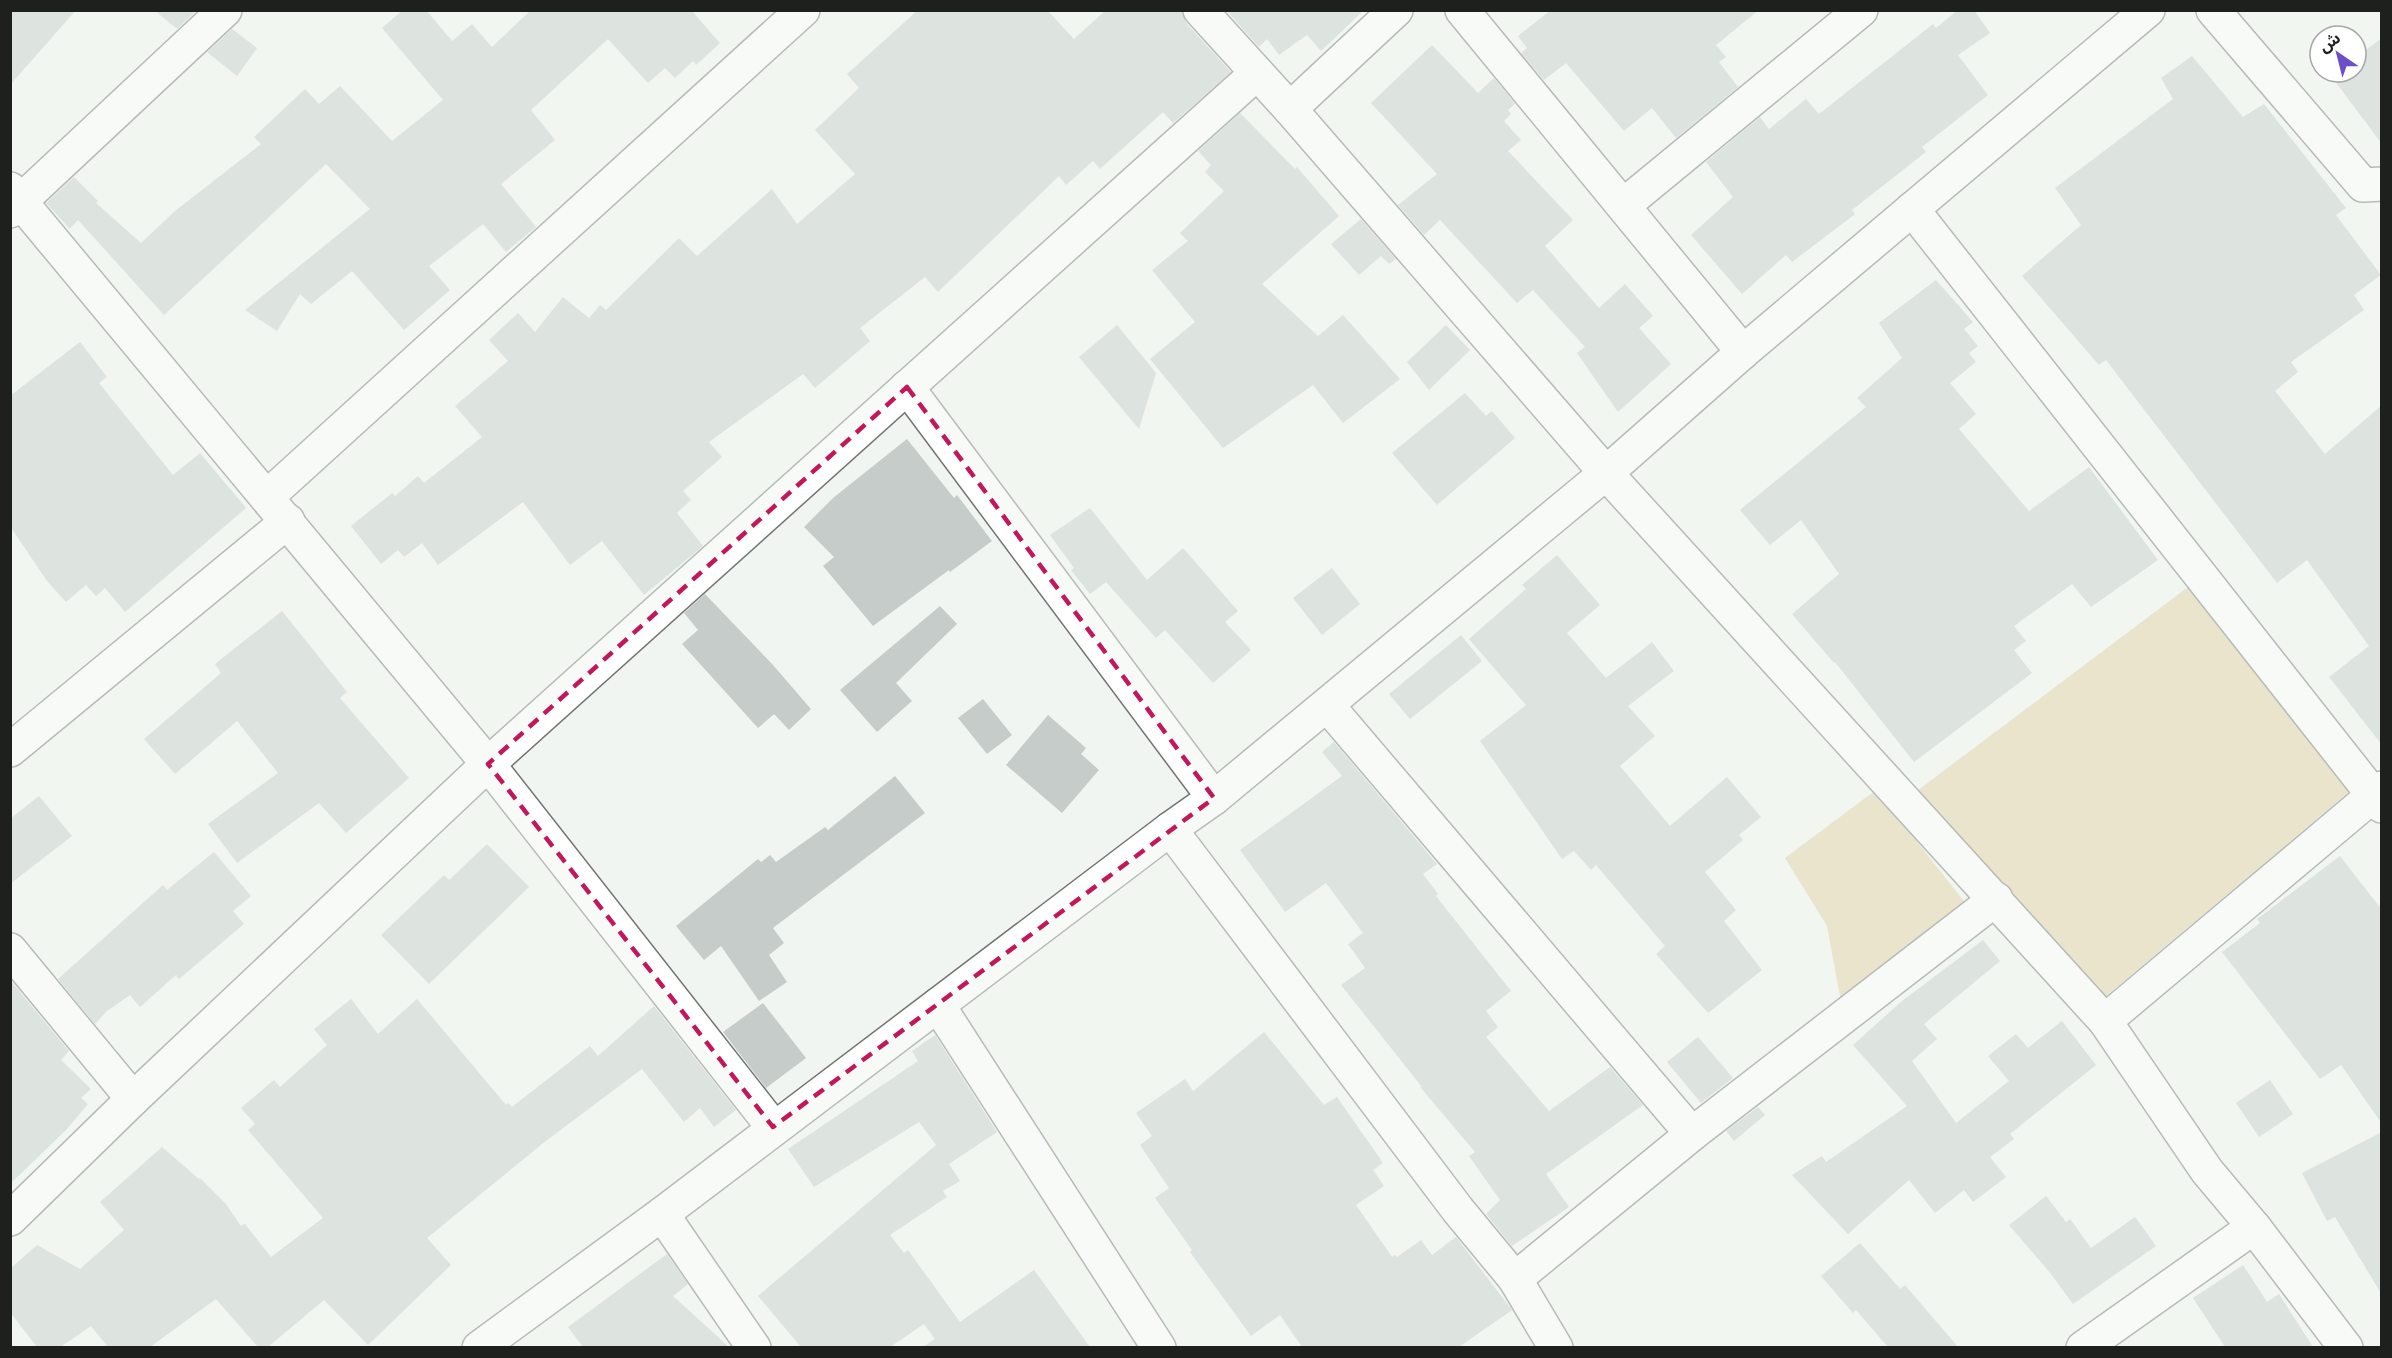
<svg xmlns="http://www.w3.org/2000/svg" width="2392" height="1358" viewBox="0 0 2392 1358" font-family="Arial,'Noto Sans Arabic',sans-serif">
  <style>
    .green { fill: #e1ce9e }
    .building { fill: #c5ccca }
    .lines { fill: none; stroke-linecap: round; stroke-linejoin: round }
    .minor-casing { stroke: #717571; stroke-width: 36 }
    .minor { stroke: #fff; stroke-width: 33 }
    .marked { fill: none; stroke: #c2185b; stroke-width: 4.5; stroke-dasharray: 12 8; stroke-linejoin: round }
  </style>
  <rect width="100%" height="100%" fill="#f1f5f1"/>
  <g class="green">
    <path d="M2200 578 2362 781 2093 1007 1905 800Z"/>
    <path d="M1876 790 1967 905 1842 1007 1827 926 1785 858Z"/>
  </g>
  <g class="building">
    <path d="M10 10H76L10 85Z"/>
    <path d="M154 10H197L177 29Z"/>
    <path d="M403 10H426L452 41 472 24 492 47 531 10H691L720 43 696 65 693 61 675 78 665 68 648 83 608 39 531 110 555 140 501 184 536 227 506 252 483 224 429 266 450 290 404 330 352 271 311 304 300 294 277 331 245 310 370 209 326 164 164 315 78 220 70 229 46 203 74 177 98 201 96 203 141 243 175 211 261 144 254 137 305 89 319 104 340 86 392 141 443 100 382 28Z"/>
    <path d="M918 10H1047L1074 39 1106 10H1182L1186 23 1231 72 1173 123 1163 112 1100 169 1093 161 1066 185 1059 176 938 292 925 277 860 328 870 341 815 388 803 374 709 442 722 457 683 491 691 500 677 513 703 546 644 595 602 541 570 565 523 502 438 565 422 543 404 557 398 550 381 564 351 526 392 493 395 496 418 476 424 483 482 437 455 406 508 361 489 340 518 313 535 332 563 297 589 318 600 305 606 310 679 238 697 256 772 189 797 224 855 174 815 130 859 88 847 74Z"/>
    <path d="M1226 10H1364L1321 51 1307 35 1279 55 1267 39 1259 47Z"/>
    <path d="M1551 10H1759L1716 45 1726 57 1719 62 1738 87 1676 138 1652 108 1624 131 1566 63 1544 80 1521 53 1527 48 1518 36Z"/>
    <path d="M1958 10H1974L1990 33 1958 55 1988 95 1922 147 1926 152 1852 210 1855 214 1792 262 1786 255 1742 294 1691 235 1733 197 1706 162 1760 117 1769 129 1806 99 1819 114 1933 24 1936 28Z"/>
    <path d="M232 29 257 48 237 76 207 52Z"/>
    <path d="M2382 38V144L2331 76 2336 72H2356V57Z"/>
    <path d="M1432 45 1478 93 1494 78 1515 104 1508 110 1511 114 1504 121 1521 140 1508 151 1573 220 1545 246 1599 308 1625 284 1653 316 1639 328 1671 364 1618 412 1577 353 1585 347 1533 290 1517 303 1440 220 1424 235 1398 205 1437 174 1371 103Z"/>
    <path d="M2192 56 2243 117 2264 104 2346 208 2336 215 2381 275 2354 295 2364 310 2291 362 2298 372 2275 391 2325 454 2382 405V745L2329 677 2369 646 2307 560 2277 583 2106 360 2099 365 2022 276 2081 225 2055 188 2173 99 2161 78Z"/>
    <path d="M1240 113 1295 169 1297 167 1339 216 1262 284 1318 336 1343 315 1400 379 1343 423 1313 385 1223 448 1150 359 1195 322 1152 270 1188 241 1180 233 1224 191 1205 172 1211 165 1198 151Z"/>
    <path d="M1361 219 1396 259 1389 264 1381 256 1359 275 1331 244Z"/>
    <path d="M1936 280 1973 322 1964 329 1978 346 1969 353 1976 362 1950 383 1976 414 1959 429 2029 511 2089 467 2158 560 2091 607 2072 584 2014 626 2026 641 2014 650 2032 673 1914 762 1835 662 1834 663 1792 614 1839 574 1801 520 1770 545 1740 510 1866 407 1857 398 1902 358 1879 323Z"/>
    <path d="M1117 325 1156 373 1139 429 1079 357Z"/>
    <path d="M1446 325 1470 350 1429 390 1407 362Z"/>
    <path d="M80 342 107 377 99 383 173 475 200 453 246 508 125 612 105 588 96 596 86 585 66 602 47 581 10 526V396Z"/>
    <path d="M1465 393 1486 416 1492 411 1515 438 1437 505 1392 453Z"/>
    <path d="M907 439 954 498 957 495 992 541 950 572 949 570 873 626 823 566 834 557 804 527 833 498Z"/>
    <path d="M1090 508 1147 580 1183 548 1238 611 1225 622 1251 650 1213 683 1165 630 1156 638 1106 582 1090 594 1071 570 1074 568 1050 535Z"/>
    <path d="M1557 555 1600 605 1567 633 1606 678 1652 642 1674 671 1628 706 1655 736 1620 766 1670 826 1727 777 1761 817 1739 835 1743 840 1705 872 1736 910 1724 921 1762 970 1708 1013 1656 954 1665 946 1596 865 1591 870 1574 851 1562 859 1480 741 1526 705 1469 639 1526 589 1522 585Z"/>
    <path d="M1332 568 1360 604 1322 635 1293 598Z"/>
    <path d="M705 594 773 665 811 709 789 730 774 714 758 728 682 644 698 630 684 613Z"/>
    <path d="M940 606 957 624 896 683 912 701 877 732 840 690Z"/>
    <path d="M282 611 347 692 340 698 409 778 346 833 319 803 237 863 208 824 278 773 237 721 175 774 144 739 221 673 215 664Z"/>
    <path d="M1461 635 1482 661 1410 719 1389 694Z"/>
    <path d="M983 699 1012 735 987 754 958 718Z"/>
    <path d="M1048 715 1086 748 1081 754 1099 770 1062 813 1006 765Z"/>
    <path d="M1334 742 1437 864 1423 874 1438 894 1436 896 1511 991 1486 1011 1498 1027 1486 1037 1549 1111 1610 1067 1643 1105 1546 1174 1569 1207 1512 1246 1486 1214 1500 1200 1469 1156 1475 1152 1420 1087H1422L1341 985 1365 968 1348 944 1363 933 1326 883 1285 912 1240 850 1342 776 1322 752Z"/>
    <path d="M895 776 925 813 773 928 784 943 769 955 787 982 759 1001 721 946 704 960 676 926 758 859 761 862 770 855 776 862 825 827 828 830Z"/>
    <path d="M39 796 72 836 10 884V819Z"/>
    <path d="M487 844 529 887 429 984 381 935 444 875 449 880Z"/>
    <path d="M214 852 251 896 233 911 244 924 179 979 176 975 140 1007 130 995 107 1011 95 1024 58 979 163 885 167 890Z"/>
    <path d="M2340 856 2382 910V1124L2341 1065 2320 1079 2222 952 2260 923 2257 919Z"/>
    <path d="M1983 940 2000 961 1924 1024 1937 1039 1912 1061 1956 1123 2009 1081 1988 1056 2016 1034 2028 1048 2062 1021 2096 1065 2010 1134 2014 1139 1990 1157 2006 1177 1973 1202 1964 1190 1935 1213 1909 1180 1848 1234 1792 1175 1822 1156 1826 1162 1907 1106 1853 1045 1902 1001Z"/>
    <path d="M10 980 69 1051 61 1060 91 1089 81 1098 88 1104 67 1129 10 1184Z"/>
    <path d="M351 999 378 1034 417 999 506 1105 508 1103 512 1107 590 1046 598 1056 654 1006 736 1110 714 1127 700 1108 684 1122 642 1069 542 1144 427 1238 451 1265 368 1345 324 1300 268 1347H258L216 1299 150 1347H108L91 1326 62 1346 37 1347 10 1312V1269L37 1245 80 1269 124 1230 100 1202 162 1147 199 1179 200 1178 226 1204 241 1226 245 1224 271 1257 323 1218 248 1130 255 1124 241 1108 274 1080 280 1087 327 1045 314 1029Z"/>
    <path d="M763 1003 806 1058 766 1088 723 1032Z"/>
    <path d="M1264 1032 1324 1105 1337 1097 1383 1163 1373 1170 1384 1186 1356 1205 1392 1257 1395 1255 1397 1257 1421 1240 1432 1255 1456 1237 1512 1310 1459 1347H1302L1280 1315 1251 1336 1190 1252 1192 1250 1155 1198 1169 1188 1140 1145 1152 1136 1136 1113 1185 1079 1193 1091Z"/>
    <path d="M935 1035 997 1132 949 1164 937 1146 960 1181 943 1191 947 1197 890 1235 904 1253 908 1250 960 1322 1034 1270 1090 1347H923L935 1339 924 1324 890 1347H801L758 1296 936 1145 919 1122 814 1187 788 1149 918 1061 912 1051Z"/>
    <path d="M1698 1037 1733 1078 1701 1103 1667 1062Z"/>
    <path d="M2270 1080 2293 1114 2259 1137 2236 1103Z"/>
    <path d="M1758 1107 1765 1115 1734 1141 1726 1131Z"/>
    <path d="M2382 1132V1295L2335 1217 2327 1221 2302 1173Z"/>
    <path d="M2046 1196 2066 1222 2070 1219 2091 1248 2135 1217 2156 1246 2073 1304 2051 1274 2009 1225Z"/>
    <path d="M1860 1243 1900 1289 1905 1285 1958 1347H1888L1856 1310 1853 1313 1821 1276Z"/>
    <path d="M667 1254 688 1284 673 1296 729 1347H583L568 1327Z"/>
    <path d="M2243 1265 2267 1302 2279 1294 2313 1347H2225L2193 1298Z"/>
  </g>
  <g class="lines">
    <defs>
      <g id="minor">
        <path d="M1200 10 1290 109 1606 473 2105 1021 2207 1171 2254 1227 2346 1348"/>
        <path d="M1462 10 1743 352"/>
        <path d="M2213 10 2363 185 2382 184"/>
        <path d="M1290 109 1396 10"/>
        <path d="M10 189 488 764 773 1127"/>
        <path d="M1624 205 1861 10"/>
        <path d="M1912 209 2382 806"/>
        <path d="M10 211 225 10"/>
        <path d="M907 387 1214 798"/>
        <path d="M268 496 803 10"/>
        <path d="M1327 705 1692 1134"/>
        <path d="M10 750 288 521"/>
        <path d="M1170 829 1458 1210 1515 1279 1556 1348"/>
        <path d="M10 950 133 1099"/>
        <path d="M938 1005 1159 1348"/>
        <path d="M2105 1021 2382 788"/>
        <path d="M662 1214 754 1348"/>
        <path d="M10 1219 133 1099 488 764 1257 73"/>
        <path d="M1515 1279 1692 1134 1996 899"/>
        <path d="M479 1348 662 1214 1170 829 1214 798 1606 473 1743 352 2148 10"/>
        <path d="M2083 1348 2254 1227"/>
      </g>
    </defs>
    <use href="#minor" class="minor-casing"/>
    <use href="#minor" class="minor"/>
  </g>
  <path d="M0 0H2392V1358H0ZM907 387 1214 798 773 1127 488 764Z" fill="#f1f5f1" fill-opacity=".55" fill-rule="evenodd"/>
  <path class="marked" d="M907 387 1214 798 773 1127 488 764Z"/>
  <rect width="2392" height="1358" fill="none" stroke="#1e201e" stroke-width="24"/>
  <g transform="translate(2338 54) rotate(325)"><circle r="28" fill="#ffffff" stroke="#a5a6a5" stroke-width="1.5"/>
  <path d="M0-4.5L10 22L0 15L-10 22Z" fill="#6c4ec8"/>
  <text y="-9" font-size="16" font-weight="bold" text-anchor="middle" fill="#1e201e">ش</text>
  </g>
</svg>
